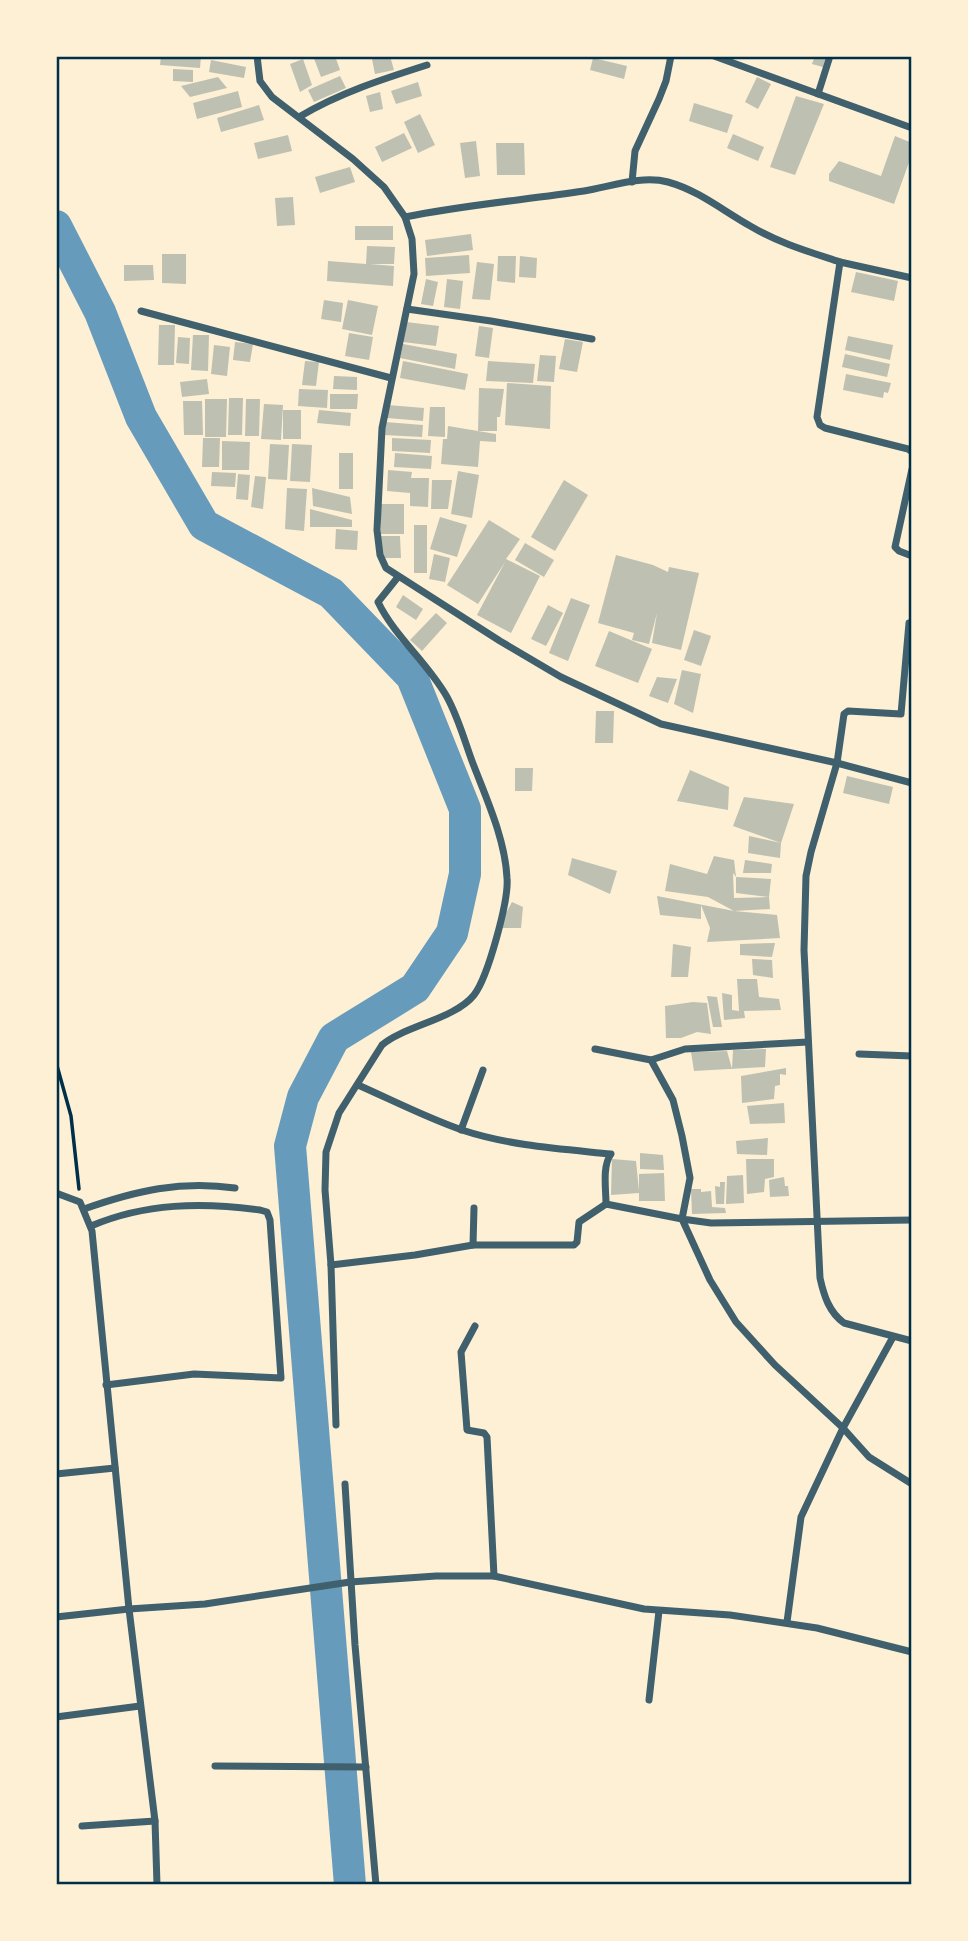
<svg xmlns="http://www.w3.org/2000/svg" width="968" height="1941" viewBox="0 0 968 1941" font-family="Helvetica,sans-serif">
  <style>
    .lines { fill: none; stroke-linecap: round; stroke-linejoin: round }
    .river { stroke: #669bbc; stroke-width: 32 }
    .building { fill: #bec0b2 }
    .path { stroke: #003049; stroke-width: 3.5 }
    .minor { stroke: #3f606c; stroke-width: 7 }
    .neatline { fill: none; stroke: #003049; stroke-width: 2.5 }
  </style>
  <rect width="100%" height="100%" fill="#fdf0d5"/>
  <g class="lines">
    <path class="river" d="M56 226 100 312 141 417 204 525 331 593 412 677 465 809V874L452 933 415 988 334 1038 303 1097 290 1146 350 1885"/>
  </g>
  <g class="building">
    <path d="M161 56H201L200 68 160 65Z"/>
    <path d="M313 56H335L340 70 321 77Z"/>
    <path d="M383 56H390L394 70 375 74 372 59Z"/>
    <path d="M815 56H826L823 67 812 64Z"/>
    <path d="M593 58 627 66 624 79 590 70Z"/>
    <path d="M303 59 312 85 300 92 290 64Z"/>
    <path d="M211 60 246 67 244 78 209 72Z"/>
    <path d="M173 69 193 70V82L173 81Z"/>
    <path d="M340 76 346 88 314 102 308 90Z"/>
    <path d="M218 77 227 88 190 97 181 86Z"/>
    <path d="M757 77 771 84 758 109 745 102Z"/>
    <path d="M418 82 422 96 396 104 391 91Z"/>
    <path d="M238 91 242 107 197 119 193 103Z"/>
    <path d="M380 92 383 109 370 112 366 96Z"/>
    <path d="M796 96 824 104 795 175 770 167Z"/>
    <path d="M694 103 733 115 727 133 689 121Z"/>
    <path d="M259 105 264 120 221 132 217 118Z"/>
    <path d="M420 114 435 145 418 153 404 122Z"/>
    <path d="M404 133 412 148 382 162 375 147Z"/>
    <path d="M733 134 764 147 758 161 727 148Z"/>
    <path d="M288 135 292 151 258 159 254 143Z"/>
    <path d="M895 136 912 143V154L894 204 829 181V174L839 161 881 176Z"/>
    <path d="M476 141 480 176 465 178 460 143Z"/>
    <path d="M496 143H524L525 175H497Z"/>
    <path d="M350 167 355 182 320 193 315 177Z"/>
    <path d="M293 197 295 225 277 226 275 198Z"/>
    <rect x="355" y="226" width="38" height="14"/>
    <path d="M471 234 473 250 427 256 425 240Z"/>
    <path d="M367 246 395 247 394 264H370L394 266 393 286 327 281 328 261 366 264Z"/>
    <path d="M162 254H186V284L162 283Z"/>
    <path d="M469 255 470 273 426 276 425 258Z"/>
    <path d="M498 256H516L515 283 497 281Z"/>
    <path d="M520 256 537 258 536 278 519 277Z"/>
    <path d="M477 262 494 264 490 300 472 299Z"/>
    <path d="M124 265H153L154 280 124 281Z"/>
    <path d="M856 272 898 281 894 301 851 292Z"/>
    <path d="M426 279 438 282 433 306 421 304Z"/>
    <path d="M447 279 463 281 460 309 444 307Z"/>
    <path d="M324 300 343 303 341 322 321 319Z"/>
    <path d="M348 300 378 306 372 335 342 329Z"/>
    <path d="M406 322 439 326 436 346 403 342Z"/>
    <path d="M159 325H175L174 365H158Z"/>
    <path d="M479 326 493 328 489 358 475 356Z"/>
    <path d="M349 333 373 337 369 360 345 356Z"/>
    <path d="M193 335H209L208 371 191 370Z"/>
    <path d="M848 336 893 345 890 360 845 350Z"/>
    <path d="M178 337 190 338 189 364 176 363Z"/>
    <path d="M565 339 583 342 577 372 559 369Z"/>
    <path d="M235 342 253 344 250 362 233 360Z"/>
    <path d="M403 344 457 354 455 369 400 358Z"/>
    <path d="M214 345 230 347 227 376 211 374Z"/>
    <path d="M845 354 890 364 887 377 842 367Z"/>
    <path d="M540 355 556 356 554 382 537 381Z"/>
    <path d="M305 361 319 362 316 386 302 385Z"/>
    <path d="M403 361 468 374 465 390 400 378Z"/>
    <path d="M488 361 535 364 533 383 486 381Z"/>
    <path d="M846 374 891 383 888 393 884 392 883 398 843 390Z"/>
    <path d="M334 376 357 377V390L333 389Z"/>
    <path d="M207 379 209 394 182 397 180 382Z"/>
    <path d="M507 383 551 386 550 429 505 425Z"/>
    <path d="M479 388 504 389 500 417H497V431H478L496 434V442L480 441 478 467 441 464 443 439H447L448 426 478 431Z"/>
    <path d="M299 389 328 390 327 408 298 406Z"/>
    <path d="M330 394H358L357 409H330Z"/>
    <path d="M229 398H243L242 435H228Z"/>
    <path d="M205 399H227L226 437H205Z"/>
    <path d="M246 399H260L259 436H245Z"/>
    <path d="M183 401H202L203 435H184Z"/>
    <path d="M264 404 283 405 281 440 261 439Z"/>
    <path d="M388 405 424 408 423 421 387 418Z"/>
    <path d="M430 407H445V437L428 436Z"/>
    <rect x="283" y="410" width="18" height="29"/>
    <path d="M319 410 351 413 350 426 317 423Z"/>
    <path d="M385 422 423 425 422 437 384 435Z"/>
    <path d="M203 438H220L219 467H202Z"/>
    <path d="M392 438 431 440 430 453 392 451Z"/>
    <path d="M222 441 250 442 249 470H222Z"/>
    <path d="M270 444 289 445 287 480 268 479Z"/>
    <path d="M292 444 312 445 310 482 290 481Z"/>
    <rect x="339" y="453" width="14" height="36"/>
    <path d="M395 453 432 456 431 469 394 467Z"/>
    <path d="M388 470 412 472 411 478H429L428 507 410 506V493L387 491Z"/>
    <path d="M458 471 479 475 472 518 451 514Z"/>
    <path d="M212 472 236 473 235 487 211 486Z"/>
    <path d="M238 474 250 475 248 500 236 499Z"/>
    <path d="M255 476 266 477 263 509 251 507Z"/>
    <path d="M432 480H452L448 509H431Z"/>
    <path d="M564 480 588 495 555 551 531 537Z"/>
    <path d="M287 488 307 489 304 531 285 529Z"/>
    <path d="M312 488 350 497 352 514 313 506Z"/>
    <rect x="381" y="504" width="23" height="30"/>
    <path d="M310 509 352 520V527H310Z"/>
    <path d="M440 517 467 525 457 557 430 549Z"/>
    <path d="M489 520 520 539 506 559 540 576 511 633 477 615 505 562 478 604 447 585Z"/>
    <rect x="414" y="525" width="13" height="48"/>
    <path d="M336 529 358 531 357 550 335 549Z"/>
    <path d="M381 536H400L401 558H382Z"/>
    <path d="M525 543 554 560 544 577 515 560Z"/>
    <path d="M434 554 450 558 445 582 429 579Z"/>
    <path d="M616 555 653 565 668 572 669 567 699 573 681 650 652 643 657 613 649 644 632 640 634 633 598 623Z"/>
    <path d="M403 595 423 609 416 620 396 607Z"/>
    <path d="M571 598 590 605 568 661 549 653Z"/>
    <path d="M548 605 563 613 546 646 531 639Z"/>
    <path d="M436 613 447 623 422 651 410 640Z"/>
    <path d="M694 630 711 636 701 666 684 660Z"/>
    <path d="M609 631 652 649 638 683 595 666Z"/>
    <path d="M682 670 701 674 693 713 674 704Z"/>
    <path d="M657 677 677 679 668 703 649 696Z"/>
    <path d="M596 711H614L613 743H595Z"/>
    <path d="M515 768H533L532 791H515Z"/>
    <path d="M690 770 729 787 728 810 677 801Z"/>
    <path d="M847 776 893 787 889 804 843 793Z"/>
    <path d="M744 797 794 804 781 843 780 858 748 853 749 836 781 843 733 826Z"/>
    <path d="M714 856 734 860 736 877 771 879 769 897 736 893V877L733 873 734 898 769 897 770 909 734 911 777 915 780 938 707 942 710 928 701 905V919L660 915 657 896 734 911 708 897 665 891 670 864 707 874Z"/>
    <path d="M572 858 617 871 610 894 568 875Z"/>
    <path d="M745 860 772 864 771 873H743Z"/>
    <path d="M512 902 523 907 521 928H498Z"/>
    <path d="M775 943 772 957 740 955V944Z"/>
    <path d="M673 944 691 947 688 977H671Z"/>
    <path d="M752 959 772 960 773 978 753 975Z"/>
    <path d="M737 979H757L759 997 779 999 781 1010 744 1011 745 1018 724 1020 722 993 732 995V1010L739 1011Z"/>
    <path d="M707 996 717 997 722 1027H713Z"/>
    <path d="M693 1002 707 1003 711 1034 697 1032 681 1038H666L665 1006Z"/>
    <path d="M766 1049 765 1067 694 1071 691 1052 727 1051 732 1069 733 1050Z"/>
    <path d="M786 1068V1075L780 1074V1085L775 1086 774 1099 742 1103 741 1076Z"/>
    <path d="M784 1103 785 1123 750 1124 747 1106Z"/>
    <path d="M768 1138 767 1155 737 1154 736 1141Z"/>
    <path d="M640 1153 663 1155 664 1170 640 1169Z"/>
    <path d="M612 1159 636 1161 639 1191V1174L664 1173 665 1201H639V1193L611 1195Z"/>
    <path d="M746 1159H774V1177L765 1179 764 1192 747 1194Z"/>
    <path d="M743 1175 744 1203 726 1204 727 1176Z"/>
    <path d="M784 1177 785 1186H788L789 1196 770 1197 769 1180Z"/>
    <path d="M720 1182H725L724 1204H716L715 1186 720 1187Z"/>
    <path d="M691 1189H701V1192L711 1191 712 1207 725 1208 726 1213 692 1214Z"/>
  </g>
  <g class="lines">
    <path class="path" d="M56 1062 71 1116 79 1189"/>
    <g class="minor">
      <path d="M257 56 260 81 272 97 353 159 384 187 405 217 412 239 414 274 382 428 377 530 380 555 386 568 500 641 561 677 661 724 837 763 912 783"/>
      <path d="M714 56 912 128"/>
      <path d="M818 94 830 56"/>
      <path d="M299 117C339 93 383 79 427 65"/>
      <path d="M632 182 635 151 659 99 666 81 671 56"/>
      <path d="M405 217C464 205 524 200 584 191 610 187 641 175 668 182 700 191 723 211 752 227 779 243 810 252 840 262"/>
      <path d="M912 278 840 262 817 417 820 425 825 428 908 449 912 452"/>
      <path d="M407 309 491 321 592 339"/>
      <path d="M141 311 391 378"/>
      <path d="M912 469 895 547 899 551 912 556"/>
      <path d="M909 623 901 714 848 711 844 714 837 763 811 852 806 876 804 950 820 1278C824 1296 829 1312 844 1323L912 1341"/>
      <path d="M595 1049 651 1060 673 1100 682 1136 690 1178 682 1219 711 1223 912 1220"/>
      <path d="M859 1054 912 1056"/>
      <path d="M651 1060 685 1049 808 1042"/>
      <path d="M358 1085C392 1100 427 1118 462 1130 510 1146 562 1149 611 1154 602 1166 606 1189 606 1204"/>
      <path d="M461 1130 483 1070"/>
      <path d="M56 1193 80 1202 92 1231 129 1609 155 1821 157 1885"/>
      <path d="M84 1209C135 1191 181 1180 235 1188"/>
      <path d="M91 1226C145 1203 202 1202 260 1210L267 1212 270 1220 281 1378 194 1374 106 1385"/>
      <path d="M473 1245 474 1208"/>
      <path d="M331 1265 415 1255 473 1245H574L577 1242 579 1222 606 1204 682 1219 710 1280 736 1322 775 1365 843 1428 869 1457 912 1484"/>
      <path d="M475 1326 461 1352 467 1430 484 1433 487 1437 494 1576"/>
      <path d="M336 1425 331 1265 325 1190 326 1152 339 1113 382 1045C404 1026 455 1019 474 995 488 977 509 900 507 878 505 838 486 798 472 761 464 739 458 717 447 697 428 663 395 637 378 602L398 577"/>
      <path d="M56 1474 115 1468"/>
      <path d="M345 1484 355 1645 376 1885"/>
      <path d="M56 1617 129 1609 205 1604 350 1582 436 1576H494L644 1609 730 1615 817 1628 912 1652"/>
      <path d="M787 1622 801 1517 843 1428 893 1337"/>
      <path d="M649 1700 659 1611"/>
      <path d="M56 1717 140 1706"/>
      <path d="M215 1766 366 1767"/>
      <path d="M82 1826 155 1821"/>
    </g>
  </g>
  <rect width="968" height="1941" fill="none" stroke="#fdf0d5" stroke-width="116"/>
  <rect x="58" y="58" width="852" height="1825" class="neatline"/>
</svg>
